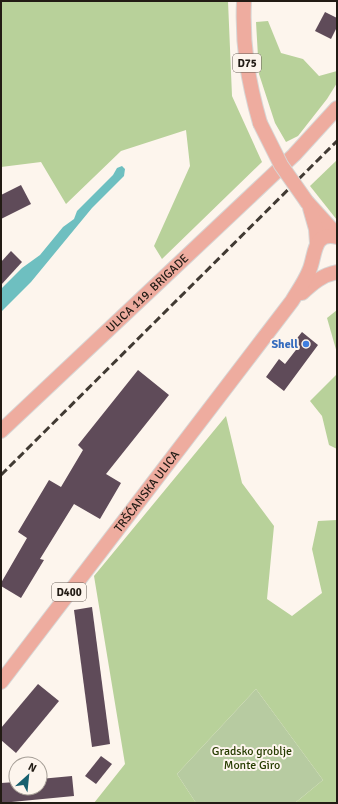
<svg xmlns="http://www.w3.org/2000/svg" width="338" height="804" viewBox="0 0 338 804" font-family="Signika,sans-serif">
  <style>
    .green { fill: #b7cba1 }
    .forest { fill: #b8d19a }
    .water { fill: #6ebfc0 }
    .building { fill: #5f4b59 }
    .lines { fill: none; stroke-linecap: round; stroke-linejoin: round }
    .major-casing { stroke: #d7d6d5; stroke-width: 16 }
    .major { stroke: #eeac9f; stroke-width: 14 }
    .rail { stroke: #413a33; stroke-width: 3; stroke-dasharray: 8 4; stroke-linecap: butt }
    .major-bridge-casing { stroke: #d7d6d5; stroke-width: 16; stroke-linecap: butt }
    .major-bridge { stroke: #eeac9f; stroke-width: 14 }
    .shop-dot { fill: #3f7fe0; stroke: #fdf5ed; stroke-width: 1.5 }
    .labels { text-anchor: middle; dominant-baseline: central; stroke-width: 4; stroke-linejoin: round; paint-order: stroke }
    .shield { fill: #fdf5ed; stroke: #645c55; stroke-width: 1 }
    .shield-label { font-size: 11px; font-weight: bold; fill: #221b14 }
    .street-label { font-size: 12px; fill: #221b14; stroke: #fdf5ed }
    .shop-label { font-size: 12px; font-weight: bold; fill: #366cbe; stroke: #fdf5ed; text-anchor: end }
    .park-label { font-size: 12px; fill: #273c00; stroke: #fdf5ed }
  </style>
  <rect width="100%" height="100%" fill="#fdf5ed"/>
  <path class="green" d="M256 689 323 780 295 803H196L177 774Z"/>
  <g class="forest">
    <path d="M1 1H228L232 96 262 162 162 259 154 246 190 166 186 130 121 151 66 204 41 162 1 167Z"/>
    <path d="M268 21 281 53 303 59 319 76 337 71V83L327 99 298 136 286 142 275 123 259 74 256 22Z"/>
    <path d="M337 160V220L310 186Z"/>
    <path d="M337 310V353L327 318Z"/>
    <path d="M337 374V449L329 445 322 416 310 401Z"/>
    <path d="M226 416 242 483 274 526 267 599 292 616 322 593 312 549 318 521 337 520V803H295L323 780 256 689 177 774 196 803H94L125 764 94 576Z"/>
  </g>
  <path class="water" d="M122 166 125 169 124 176 92 208 31 282 1 312V289L22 268 40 255 63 227 74 219 77 211 113 175 117 168Z"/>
  <g class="building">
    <path d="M325 12 337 18V27L331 39 315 31Z"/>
    <path d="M21 185 31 204 1 219V195Z"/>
    <path d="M11 251 22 262 1 285V262Z"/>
    <path d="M302 332 318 345 284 391 266 377 279 359 285 364 299 346 294 342Z"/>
    <path d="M138 370 169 395 106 474 121 483 100 519 74 504 40 559 44 560 21 598 1 586V583L27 538 18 532 49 480 61 487 83 450 78 445Z"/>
    <path d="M92 607 110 744 92 747 74 610Z"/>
    <path d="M38 684 59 701 16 753 1 740V728Z"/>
    <path d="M101 756 112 764 96 784 85 776Z"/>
    <path d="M72 776 74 796 1 803V783L16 782V788H40V779Z"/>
  </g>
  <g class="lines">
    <defs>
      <g id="major">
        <path d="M244 1C242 45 248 81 260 123"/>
        <path d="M307 202 337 235"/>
        <path d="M310 208 316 229 317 243"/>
        <path d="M302 293C313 283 322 275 337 272"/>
        <path id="s1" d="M1 431 294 155 337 108"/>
        <path id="s2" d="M1 682 292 301C298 291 305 281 309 271 316 256 312 231 337 237"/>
      </g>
    </defs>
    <use href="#major" class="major-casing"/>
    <use href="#major" class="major"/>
    <path class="rail" d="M1 475 337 141"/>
    <defs>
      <path id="major-bridge" d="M260 123 281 165 307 202"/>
    </defs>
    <use href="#major-bridge" class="major-bridge-casing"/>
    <use href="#major-bridge" class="major-bridge"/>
  </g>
  <circle class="shop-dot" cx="306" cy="344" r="4"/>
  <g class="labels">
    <g class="shield">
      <rect x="233" y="54" width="28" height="18" rx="3"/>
      <rect x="52" y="583" width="34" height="18" rx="3"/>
    </g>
    <g class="shield-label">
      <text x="247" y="63">D75</text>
      <text x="69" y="592">D400</text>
    </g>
    <g class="street-label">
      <text stroke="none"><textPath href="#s1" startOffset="201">ULICA 119. BRIGADE</textPath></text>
      <text stroke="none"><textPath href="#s2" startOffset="240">TRŠĆANSKA ULICA</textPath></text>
    </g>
    <g class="shop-label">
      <text x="298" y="344">Shell</text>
    </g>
    <g class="park-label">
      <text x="252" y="751">Gradsko groblje<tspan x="252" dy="14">Monte Giro</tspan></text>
    </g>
  </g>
  <rect width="338" height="804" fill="none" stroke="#221b14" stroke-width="4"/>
  <g transform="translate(28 776) rotate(27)"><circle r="19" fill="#fdf5ed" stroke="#a59e96"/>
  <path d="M0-3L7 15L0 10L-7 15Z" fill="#17606f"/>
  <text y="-6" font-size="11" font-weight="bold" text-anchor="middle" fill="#221b14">N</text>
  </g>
</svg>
